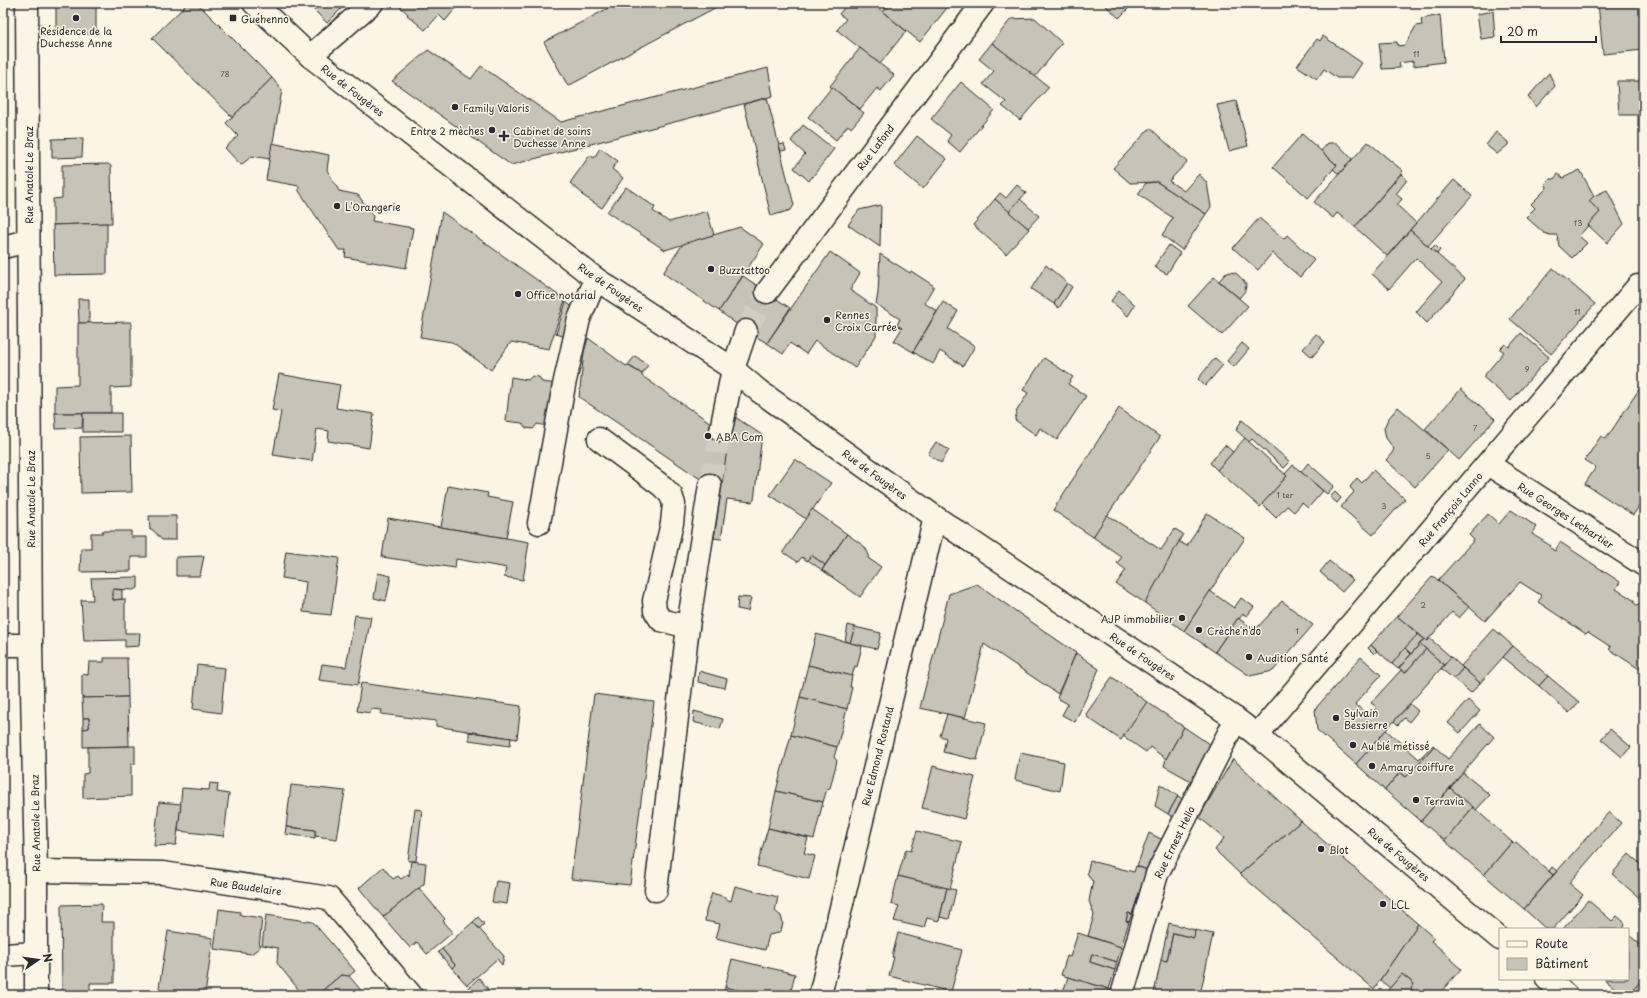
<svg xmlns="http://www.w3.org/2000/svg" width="1647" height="998" viewBox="0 0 1647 998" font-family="'Playpen Sans',sans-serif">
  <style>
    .building { fill: #c8c3b7; stroke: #2b2b2b }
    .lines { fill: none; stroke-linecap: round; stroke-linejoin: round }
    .minor-tunnel { stroke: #d2cdc0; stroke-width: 22; stroke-dasharray: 22 11; stroke-linecap: butt }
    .minor-casing { stroke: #2b2b2b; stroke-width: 25 }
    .major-casing { stroke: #2b2b2b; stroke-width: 25 }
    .minor { stroke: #fcf5e5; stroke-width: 22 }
    .major { stroke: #fcf5e5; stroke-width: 22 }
    .poi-dot { fill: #2b2b2b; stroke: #fcf5e5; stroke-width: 1.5 }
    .labels { text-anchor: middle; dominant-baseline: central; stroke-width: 3; stroke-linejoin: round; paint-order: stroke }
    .number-label { font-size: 8px; fill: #52514e }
    .poi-label { font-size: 10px; fill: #2b2b2b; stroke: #fcf5e5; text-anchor: start }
    .street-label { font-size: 10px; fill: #2b2b2b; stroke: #fcf5e5 }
  </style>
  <rect width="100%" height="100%" fill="#fcf5e5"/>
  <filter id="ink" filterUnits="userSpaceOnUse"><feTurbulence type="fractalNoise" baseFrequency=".025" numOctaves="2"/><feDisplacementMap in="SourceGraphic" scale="8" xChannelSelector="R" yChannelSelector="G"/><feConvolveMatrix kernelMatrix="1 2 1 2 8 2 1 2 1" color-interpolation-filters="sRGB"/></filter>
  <g filter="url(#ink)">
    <g class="building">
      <rect x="56" y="3" width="40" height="31"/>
      <path d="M188 3H197L272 78 232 117 152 38Z"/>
      <path d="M307 3H347L327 23Z"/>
      <path d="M396 3H460L445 21 439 15 425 30 407 15 408 14Z"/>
      <path d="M618 3H724L568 86 544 42Z"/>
      <path d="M848 3H872L906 31 880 64 837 30 846 19 839 14Z"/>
      <path d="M889 3H948L950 4 920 42 883 12Z"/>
      <path d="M1103 3H1131L1132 5 1119 18Z"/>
      <path d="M1598 3H1644V50L1603 54Z"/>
      <path d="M1493 11 1495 37 1481 39 1477 14Z"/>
      <path d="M1440 15 1444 62 1413 66V61L1399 63 1400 68 1382 69 1379 43 1397 42 1398 46 1405 45 1416 26 1422 25 1421 19Z"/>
      <path d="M1035 18 1062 43 1035 77 992 43 1011 19Z"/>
      <path d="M1323 36 1362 63 1352 78H1337L1324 69 1317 79 1297 66 1317 39 1320 41Z"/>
      <path d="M992 43 1049 87 1020 120 1002 106 1006 102 983 84 994 71 979 59Z"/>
      <path d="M860 48 894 75 881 91 877 88 860 109 830 86Z"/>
      <path d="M428 50 471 79 481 66 561 122 768 68 773 96 511 165 392 81Z"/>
      <path d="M1549 73 1555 86 1536 107 1528 97Z"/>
      <path d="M272 78 282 90 270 159 252 156 241 165 225 148 238 136 226 123Z"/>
      <path d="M1617 81H1644V127H1638V115H1619Z"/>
      <path d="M961 82 994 110 960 152 947 141 951 135 931 119Z"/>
      <path d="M832 87 864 113 851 128 848 125 836 140 808 117Z"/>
      <path d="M767 98 794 205 791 210 771 216 744 104Z"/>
      <path d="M1236 101 1248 146 1229 151 1217 105Z"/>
      <path d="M803 125 834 149 809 181 794 168 805 154 791 141Z"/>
      <path d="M1150 128 1187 162 1169 181 1184 191 1199 174 1207 183 1211 207 1206 214 1157 182 1130 183 1113 168Z"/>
      <path d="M1496 132 1508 142V145L1497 154 1486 145Z"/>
      <path d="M1302 134 1337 165 1308 198 1273 167Z"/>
      <path d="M917 136 947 159 923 189 894 165Z"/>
      <path d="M83 138 82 157 52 158V139Z"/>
      <path d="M1368 142 1403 171 1355 227 1337 213 1333 218 1314 202Z"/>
      <path d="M272 143 329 155 327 170 339 191 358 195 373 216 372 221 413 228 406 268 345 257 346 250H339L299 191V186L266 180Z"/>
      <path d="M1328 143H1337L1352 159 1339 174 1333 169 1337 165 1321 151Z"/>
      <path d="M784 144 786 150 781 151 779 145Z"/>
      <path d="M600 148 618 161 612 169 623 178 602 208 582 195 583 194 570 183 590 155 594 158Z"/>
      <path d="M108 164 111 166 112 223 53 225V199L62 198V165Z"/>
      <path d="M1580 170 1594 196 1589 201 1600 212 1579 236 1587 243 1572 258 1559 246 1557 235H1550L1544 233 1526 217 1535 208 1531 204 1547 188 1546 183 1550 179H1554L1558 174 1563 178Z"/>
      <path d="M1401 174 1407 180 1396 194 1402 199 1397 205 1416 223 1387 256 1355 227Z"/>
      <path d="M1454 180 1472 196 1428 246 1410 230Z"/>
      <path d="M1157 182 1206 214 1182 250 1162 235 1173 218 1138 194 1146 183Z"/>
      <path d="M1017 185 1026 193 1009 212 995 199 1000 193 1006 198Z"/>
      <path d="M626 187 655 207 653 211 669 222 707 211 714 235 665 250 607 212Z"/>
      <path d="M1607 190 1624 224 1607 243 1588 225 1600 212 1589 201 1594 196Z"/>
      <path d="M995 199 1029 229 1006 254 973 225Z"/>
      <path d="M1020 199 1039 216 1028 228 1009 212Z"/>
      <path d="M881 205 880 247 848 225 859 210Z"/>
      <path d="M442 212 565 300 549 349 511 342 491 370 452 342 420 337Z"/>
      <path d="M1259 218 1284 239 1287 235 1314 260 1300 277 1272 253 1258 270 1233 248Z"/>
      <path d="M107 223V274L54 275 53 225Z"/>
      <path d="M740 227 764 244 719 311 663 273 683 244Z"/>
      <path d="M1410 230 1465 279 1427 323 1416 312 1442 282 1416 258 1389 289 1372 274Z"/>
      <path d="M1169 245 1180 253 1167 274 1154 267Z"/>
      <path d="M1435 245 1440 250 1437 254 1431 249Z"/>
      <path d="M830 252 860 273 850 290 876 308V336L855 368 815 341 806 354 790 343 783 354 767 343Z"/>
      <path d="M880 254 910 273 911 271 934 286 924 303 937 311 913 352 894 341 902 328 897 325 900 319 876 304 878 293Z"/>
      <path d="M1046 265 1067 283 1054 304 1031 289Z"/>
      <path d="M1553 268 1595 304 1551 354 1510 319Z"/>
      <path d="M1230 272 1236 273 1244 281 1246 285 1245 291 1239 298 1219 281 1225 274Z"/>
      <path d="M743 276 790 308 767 343 746 331 719 311Z"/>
      <path d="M1214 277 1248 306 1222 335 1188 306Z"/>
      <path d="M1067 283 1072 287 1059 308 1054 304Z"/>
      <path d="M1119 290 1135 305 1128 316 1111 301Z"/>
      <path d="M78 299H89V323H79Z"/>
      <path d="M566 302 579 312 569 338 556 334Z"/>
      <path d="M943 302 958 311 948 329 975 346 963 366 940 351 933 364 913 352Z"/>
      <path d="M131 322V387L111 388V413H55V386L78 385V323Z"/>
      <path d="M1521 333 1549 357 1511 401 1483 377 1504 352 1500 349 1505 344 1509 347Z"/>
      <path d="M1316 334 1325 342 1312 357 1303 349Z"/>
      <path d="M588 338 626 366 627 365 642 374V376L691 410V409L725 433H730L721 493 579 397 584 352Z"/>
      <path d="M1242 343 1249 349 1234 367 1227 361Z"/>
      <path d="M635 356 648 365 642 374 628 365Z"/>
      <path d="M1044 358 1073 377 1068 384 1086 396 1057 440 1040 428 1036 435 1015 420V418L1017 413 1016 412 1028 393 1023 390Z"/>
      <path d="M1215 358 1223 365 1205 386 1198 379Z"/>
      <path d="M279 374 340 385 336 408 374 414 369 448 328 441 329 431 317 429 312 461 273 455 281 412 272 410Z"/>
      <path d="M532 376 539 377 542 382 558 384 553 427 537 424 533 429 526 428 522 423 506 421 511 377 528 380Z"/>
      <path d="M1644 382V499L1633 515 1585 484 1596 467 1585 460 1601 436 1606 439Z"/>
      <path d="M1461 389 1495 419 1459 460 1425 429Z"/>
      <path d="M1398 407 1448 450 1415 487 1386 460 1392 453 1394 449 1386 438 1384 428 1388 419Z"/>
      <path d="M1119 408 1160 437 1093 537 1053 510Z"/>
      <path d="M55 413H83L82 428 56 429Z"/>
      <rect x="83" y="413" width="38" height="19"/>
      <path d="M732 415 762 435 754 500 752 502 727 499 721 539 714 538Z"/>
      <path d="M1242 420 1290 462 1284 468 1252 439 1249 442 1236 430Z"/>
      <path d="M131 436 132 492 81 493 80 437Z"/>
      <path d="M1245 438 1287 476 1260 507 1217 470Z"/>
      <path d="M936 442 949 450 941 463 928 454Z"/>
      <path d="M1225 445 1233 452 1217 470 1210 463Z"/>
      <path d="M795 459 831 483 806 519 770 495Z"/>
      <path d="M1308 463 1334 486 1327 494 1301 472Z"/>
      <path d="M1293 465 1323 491 1308 508 1302 503 1294 512 1287 506 1276 518 1262 504 1287 476 1285 474Z"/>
      <path d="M1373 470 1405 499 1373 535 1341 507 1354 492 1350 487 1357 478 1362 483Z"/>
      <path d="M448 486 488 493 487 497 513 502 506 538 441 527Z"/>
      <path d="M1335 492 1341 498 1337 503 1330 497Z"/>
      <path d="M812 509 847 534 825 565 811 555 807 561 802 557 798 562 783 552Z"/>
      <path d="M1511 510 1537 527 1532 534 1551 546 1550 548 1555 551 1560 542 1620 582 1616 589 1635 601 1633 602 1638 606 1644 597V672L1609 649 1611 647 1588 632 1586 634 1538 602 1542 596 1520 582 1485 621 1438 580 1474 540 1469 535 1488 514 1499 524Z"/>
      <path d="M1207 513 1245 538 1184 631 1145 603 1178 541 1187 546Z"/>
      <path d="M1107 515 1161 550 1175 529 1183 534 1145 603 1116 584 1126 570 1117 563 1122 557 1093 537Z"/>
      <path d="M149 516H176V540H162L153 530H150Z"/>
      <path d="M388 518 529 542 523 580 504 577 506 568 502 567 456 559 455 568 382 557Z"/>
      <path d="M102 531H131V537H147V557H131V571L80 572 81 548H91V533H103Z"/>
      <path d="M847 534 865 547 869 555 868 558 881 567 860 597 822 570Z"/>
      <path d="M286 551 339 558 331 615 303 612 306 582 282 578Z"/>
      <path d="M811 555 825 565 822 570 808 560Z"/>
      <path d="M204 556 200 576H176V557Z"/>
      <path d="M1329 561 1353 580 1342 592 1320 572Z"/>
      <path d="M378 573 391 576 386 601 374 598Z"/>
      <path d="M1433 576 1469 607 1459 618 1452 612 1427 641 1397 616Z"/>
      <path d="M138 577V588L133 590 113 589V600L125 599V633H140L139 646 125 647V640L84 641 81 600H93L91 578Z"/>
      <path d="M977 584 1076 653 1058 694 984 644 965 718 920 708 949 594Z"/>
      <path d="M113 589 122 590V599L113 600Z"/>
      <path d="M1210 591 1234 608 1241 598 1254 607 1247 616 1243 614 1239 619 1238 618 1215 652 1184 631Z"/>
      <path d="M738 597 751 598 748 611 737 609Z"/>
      <path d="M1282 601 1313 625 1273 671 1250 676 1215 652 1238 618 1255 630Z"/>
      <path d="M355 615 371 617 358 685 319 680 322 664 346 667Z"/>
      <path d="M1397 616 1418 634 1392 664 1371 645Z"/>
      <path d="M848 625 855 627 850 643 845 641Z"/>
      <path d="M855 627 881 633 877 649 850 643Z"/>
      <path d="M1494 629 1513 646 1480 683 1461 666Z"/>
      <path d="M816 634 862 646 857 667 855 666 852 676 808 665Z"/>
      <path d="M1418 634 1424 639 1411 654 1405 648Z"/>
      <path d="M1429 638 1451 657 1444 665 1420 644 1424 639 1427 641Z"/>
      <path d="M1420 644 1426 649 1405 673 1399 668Z"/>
      <path d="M1371 645 1377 651 1374 654 1368 648Z"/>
      <path d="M1513 646 1548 676 1539 686 1503 657Z"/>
      <path d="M1405 648 1411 654 1398 669 1392 664Z"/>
      <path d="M1426 649 1444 665 1356 764 1317 730 1315 709 1361 657 1381 675 1355 704 1369 716 1377 707 1371 703 1401 670 1405 673Z"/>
      <path d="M1076 653 1099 669 1075 722 1062 715 1068 704 1057 698Z"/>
      <path d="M1451 657 1463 668 1454 679 1441 669Z"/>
      <path d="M104 658H127L128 697 82 698V674L88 675 89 662H104Z"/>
      <path d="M197 665 225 668 221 713 193 709Z"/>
      <path d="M808 665 852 676 850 687H852L847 709 800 697Z"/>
      <path d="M1463 668 1480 683 1471 693 1454 679Z"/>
      <path d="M699 671 727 679 725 688 698 682Z"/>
      <path d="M1548 676 1579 702 1569 713 1539 686Z"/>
      <path d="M1112 677 1147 702 1121 740 1087 717 1086 714Z"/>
      <path d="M361 683 521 706 517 739 436 726V721L381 714 382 710 371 709 370 713 357 711Z"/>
      <path d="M594 694 654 702 630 885 571 879Z"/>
      <path d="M128 697 129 746 83 747V729L89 728V718H83L82 698Z"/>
      <path d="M800 697 847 709 837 747 791 735Z"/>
      <path d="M1468 700 1480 711 1460 733 1448 723Z"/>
      <path d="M1147 702 1184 727 1166 759 1150 747 1146 752 1123 736Z"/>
      <path d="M1410 704 1418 711 1409 722 1404 718 1398 725 1394 721Z"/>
      <path d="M694 711 723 719 720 729 693 722Z"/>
      <path d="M947 714 986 723 977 760 943 752 946 738 940 736Z"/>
      <path d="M83 718H89V728L83 729Z"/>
      <path d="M1480 724 1494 737 1421 821 1385 790 1400 772 1406 777 1434 746 1448 759Z"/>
      <path d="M1184 727 1212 746 1193 782 1164 766 1166 759Z"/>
      <path d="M1610 729 1631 747 1622 757 1601 739Z"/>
      <path d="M1386 730 1419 759 1433 745 1434 746 1406 777 1400 772 1385 790 1356 764Z"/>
      <path d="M469 732 511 738 510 746 469 740Z"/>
      <path d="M791 735 837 747 834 757 837 761 830 788 827 789 823 802 776 791Z"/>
      <path d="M135 746V764H131V796L83 798V774L88 773V747Z"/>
      <path d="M1020 753 1064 762 1060 791 1015 780Z"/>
      <path d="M1233 759 1301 821 1240 874 1215 850 1224 838 1199 817Z"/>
      <path d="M933 766 975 777 964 819 922 808Z"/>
      <path d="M1463 773 1490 795 1476 810 1450 788Z"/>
      <path d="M210 783 218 784 217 792 229 794 224 836 178 831 182 788 209 790Z"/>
      <path d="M1160 784 1178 796 1168 814 1155 806Z"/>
      <path d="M291 785 345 791 337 839 315 836V830L286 827Z"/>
      <path d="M1450 788 1473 807 1445 841 1421 821Z"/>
      <path d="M776 791 823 802 814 839 768 828Z"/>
      <path d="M1178 796 1184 800 1174 818 1168 814Z"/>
      <path d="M159 802 181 804 176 845 154 846Z"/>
      <path d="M1473 807 1512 842 1484 875 1445 841Z"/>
      <path d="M415 809 422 810 416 861H408Z"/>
      <path d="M1609 812 1621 823 1569 883 1583 895 1553 929H1546L1524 909Z"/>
      <path d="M1301 821 1418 924 1374 989 1240 874Z"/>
      <path d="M286 827 315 830V838L285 834Z"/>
      <path d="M768 828 808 838 804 853 815 856 809 879 757 866Z"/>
      <path d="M917 831 962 842 950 889 898 876 906 849 911 851Z"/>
      <path d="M1149 833 1163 840 1147 870 1137 866Z"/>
      <path d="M1512 842 1514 844 1516 842 1553 875 1524 909 1484 875Z"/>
      <path d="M1629 854 1644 867V902L1612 874Z"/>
      <path d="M411 861 426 863 424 884 383 917 359 888 383 867 393 879 398 876 401 879 408 874 409 876Z"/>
      <path d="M1090 861 1134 872 1136 866 1147 870 1132 914 1128 913 1126 921 1129 922 1121 947 1088 936 1094 915 1089 901 1093 881H1092L1087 873Z"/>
      <path d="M1552 867 1557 871 1553 875 1549 871Z"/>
      <path d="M898 876 947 888 939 921 927 918 924 928 894 921 899 906 891 904Z"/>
      <path d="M496 881 510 883 507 904 492 902Z"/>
      <path d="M735 886 778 897 775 911 781 916 783 924 781 930 778 933 769 935 765 950 716 938 720 924 705 921 706 911 712 893 725 897 726 899 731 901Z"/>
      <path d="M419 888 445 919 443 921 453 932 427 954 417 942 410 948 383 917Z"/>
      <path d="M947 888 956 890 949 919 940 917Z"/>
      <path d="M1588 900 1612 921 1617 916 1624 922 1625 925 1623 929H1563Z"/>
      <path d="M102 904 101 922H114V983H90V995H62L61 905Z"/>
      <path d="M219 909 240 912V915L262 918 259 948 251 954 214 949Z"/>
      <path d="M1128 913 1132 914 1129 922 1126 921Z"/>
      <path d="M266 915 313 922 355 971 349 976 341 975 317 995H303L277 963 278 948 262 945Z"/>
      <path d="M478 917 484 924 479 929 473 922Z"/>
      <path d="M473 922 504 956 502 965 497 959 467 985 452 968 455 965 442 949Z"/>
      <path d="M1169 923 1195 930 1194 938 1173 933 1167 961 1161 960Z"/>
      <path d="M1418 924 1434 938 1431 941 1451 958 1450 959 1461 969 1438 995H1418L1411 989 1414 984 1402 974 1390 988 1380 980Z"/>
      <path d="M1195 930 1213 934 1200 995H1164L1154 993 1161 960 1167 961 1173 933 1194 938Z"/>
      <path d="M168 931 213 938 205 995 158 994Z"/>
      <path d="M898 933 962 950 951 992 889 976 894 957H892Z"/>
      <path d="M1078 933 1121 947 1117 962 1092 954 1090 962 1115 970 1109 989 1061 975 1067 956 1070 957Z"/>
      <path d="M1628 934 1644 948V977L1629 995H1623L1604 979H1628Z"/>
      <path d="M442 949 455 965 452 968 438 952Z"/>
      <path d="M1092 954 1117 962 1115 970 1090 962Z"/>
      <path d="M732 959 795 974 790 995H747L748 993 725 987Z"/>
      <path d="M1402 974 1414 984 1411 989 1418 995H1390L1386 992Z"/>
      <path d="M341 975 349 976 365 995H317Z"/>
      <path d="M1068 977 1109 989 1108 995H1062Z"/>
      <path d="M1644 977V995H1629Z"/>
      <path d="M479 978 493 995H460Z"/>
      <path d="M725 987 748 993 747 995H724Z"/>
      <path d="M1223 989 1228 990 1227 995H1221Z"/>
    </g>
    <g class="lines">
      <g class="minor-tunnel">
        <path d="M746 331 767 292"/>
        <path d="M710 485 721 430"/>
      </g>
      <defs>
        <g id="minor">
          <path d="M27 3 31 645 36 871V995"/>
          <path d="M310 56 372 3"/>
          <path d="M3 247 28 241"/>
          <path d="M767 292 983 3"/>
          <path d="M721 430 733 369 746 331"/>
          <path d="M599 439 662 486 671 495 674 504 672 523 654 601 655 611 661 620 688 627"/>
          <path d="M1488 464 1644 565"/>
          <path d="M539 523 564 385 579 319 596 279"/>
          <path d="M3 645H31"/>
          <path d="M1257 735 1638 286H1644"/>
          <path d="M36 871 163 873 329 898 411 995"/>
          <path d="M656 890 688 627 710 485"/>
          <path d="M3 955 36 953"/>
          <path d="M820 995 935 517"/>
          <path d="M1122 995 1157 874 1236 719"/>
        </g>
        <g id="major">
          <path d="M254 3 310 56 596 279 733 369 759 391 935 517 1236 719 1257 735 1500 939"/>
          <path d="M1547 979 1566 995"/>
        </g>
      </defs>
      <use href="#minor" class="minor-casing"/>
      <use href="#major" class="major-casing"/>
      <use href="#minor" class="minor"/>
      <use href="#major" class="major"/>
    </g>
  </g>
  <g class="poi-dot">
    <circle cx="76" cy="18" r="4"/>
    <rect x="229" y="14" width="8" height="8" rx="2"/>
    <circle cx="455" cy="107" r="4"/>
    <circle cx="492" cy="130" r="4"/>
    <path d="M502 130h4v4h4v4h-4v4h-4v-4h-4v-4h4z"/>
    <circle cx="337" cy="206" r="4"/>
    <circle cx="711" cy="269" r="4"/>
    <circle cx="518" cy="294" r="4"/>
    <circle cx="827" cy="320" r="4"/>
    <circle cx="708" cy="436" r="4"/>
    <circle cx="1182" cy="618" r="4"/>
    <circle cx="1199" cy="630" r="4"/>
    <circle cx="1249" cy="657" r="4"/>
    <circle cx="1336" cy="718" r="4"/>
    <circle cx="1353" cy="745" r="4"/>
    <circle cx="1372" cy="766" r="4"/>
    <circle cx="1416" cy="800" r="4"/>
    <circle cx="1321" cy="849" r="4"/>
    <circle cx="1383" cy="904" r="4"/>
  </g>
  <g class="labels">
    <g class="number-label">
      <text x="1416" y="54">11</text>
      <text x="225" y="74">78</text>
      <text x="1578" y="223">13</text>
      <text x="1577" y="312">11</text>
      <text x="1527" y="369">9</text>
      <text x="1475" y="428">7</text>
      <text x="1428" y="456">5</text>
      <text x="1285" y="495">1 ter</text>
      <text x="1384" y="506">3</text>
      <text x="1423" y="605">2</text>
      <text x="1297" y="631">1</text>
    </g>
    <g class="poi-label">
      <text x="241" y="18">Guéhenno</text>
      <text x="76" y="30" text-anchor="middle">Résidence de la<tspan x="76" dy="12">Duchesse Anne</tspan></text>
      <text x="463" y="107">Family Valoris</text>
      <text x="484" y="130" text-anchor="end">Entre 2 mèches</text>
      <text x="513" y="130">Cabinet de soins<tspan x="513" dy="12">Duchesse Anne</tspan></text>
      <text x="345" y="206">L'Orangerie</text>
      <text x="719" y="269">Buzztattoo</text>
      <text x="526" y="294">Office notarial</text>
      <text x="835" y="314">Rennes<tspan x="835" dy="12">Croix Carrée</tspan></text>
      <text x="716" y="436">ABA Com</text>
      <text x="1174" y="618" text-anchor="end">AJP immobilier</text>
      <text x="1207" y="630">Crèche'n'do</text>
      <text x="1257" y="657">Audition Santé</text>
      <text x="1344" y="712">Sylvain<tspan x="1344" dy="12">Bessierre</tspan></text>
      <text x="1361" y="745">Au blé métissé</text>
      <text x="1380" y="766">Amary coiffure</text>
      <text x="1424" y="800">Terravia</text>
      <text x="1329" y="849">Blot</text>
      <text x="1391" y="904">LCL</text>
    </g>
    <g class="street-label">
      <text transform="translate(353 90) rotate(38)">Rue de Fougères</text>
      <text transform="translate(875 147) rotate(-53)">Rue Lafond</text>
      <text transform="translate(28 175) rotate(-90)">Rue Anatole Le Braz</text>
      <text transform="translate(611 287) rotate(35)">Rue de Fougères</text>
      <text transform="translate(875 474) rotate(36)">Rue de Fougères</text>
      <text transform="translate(30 499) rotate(-90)">Rue Anatole Le Braz</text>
      <text transform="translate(1450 509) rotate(-50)">Rue François Lanno</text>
      <text transform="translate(1566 515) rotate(33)">Rue Georges Lechartier</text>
      <text transform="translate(1143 656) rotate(34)">Rue de Fougères</text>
      <text transform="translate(877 756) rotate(-76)">Rue Edmond Rostand</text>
      <text transform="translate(35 823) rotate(-91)">Rue Anatole Le Braz</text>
      <text transform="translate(1174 842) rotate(-64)">Rue Ernest Hello</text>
      <text transform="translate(1399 854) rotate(40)">Rue de Fougères</text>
      <text transform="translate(246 886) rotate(8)">Rue Baudelaire</text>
    </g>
  </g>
  <rect width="1647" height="998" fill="none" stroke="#fcf5e5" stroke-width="16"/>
  <rect x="8" y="8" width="1631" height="982" fill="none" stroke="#2b2b2b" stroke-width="1.5" filter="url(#ink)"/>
  <rect x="1499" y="928" width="130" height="52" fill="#fcf5e5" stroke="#a8a49b"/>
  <rect x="1507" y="941" width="20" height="6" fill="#fcf5e5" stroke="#a8a49b"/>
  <text x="1535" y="948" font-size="12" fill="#2b2b2b">Route</text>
  <rect x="1507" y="958" width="20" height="12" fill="#c8c3b7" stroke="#a8a49b"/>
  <text x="1535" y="968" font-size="12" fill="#2b2b2b">Bâtiment</text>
  <g transform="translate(38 960) rotate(77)" stroke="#fcf5e5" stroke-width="3" paint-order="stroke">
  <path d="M0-3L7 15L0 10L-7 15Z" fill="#2b2b2b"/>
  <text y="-6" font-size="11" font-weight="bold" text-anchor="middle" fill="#2b2b2b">N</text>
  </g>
  <path d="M1501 36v6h95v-6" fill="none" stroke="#2b2b2b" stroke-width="2"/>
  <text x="1507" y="36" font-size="12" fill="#2b2b2b" stroke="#fcf5e5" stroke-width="3" paint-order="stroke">20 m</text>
</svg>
